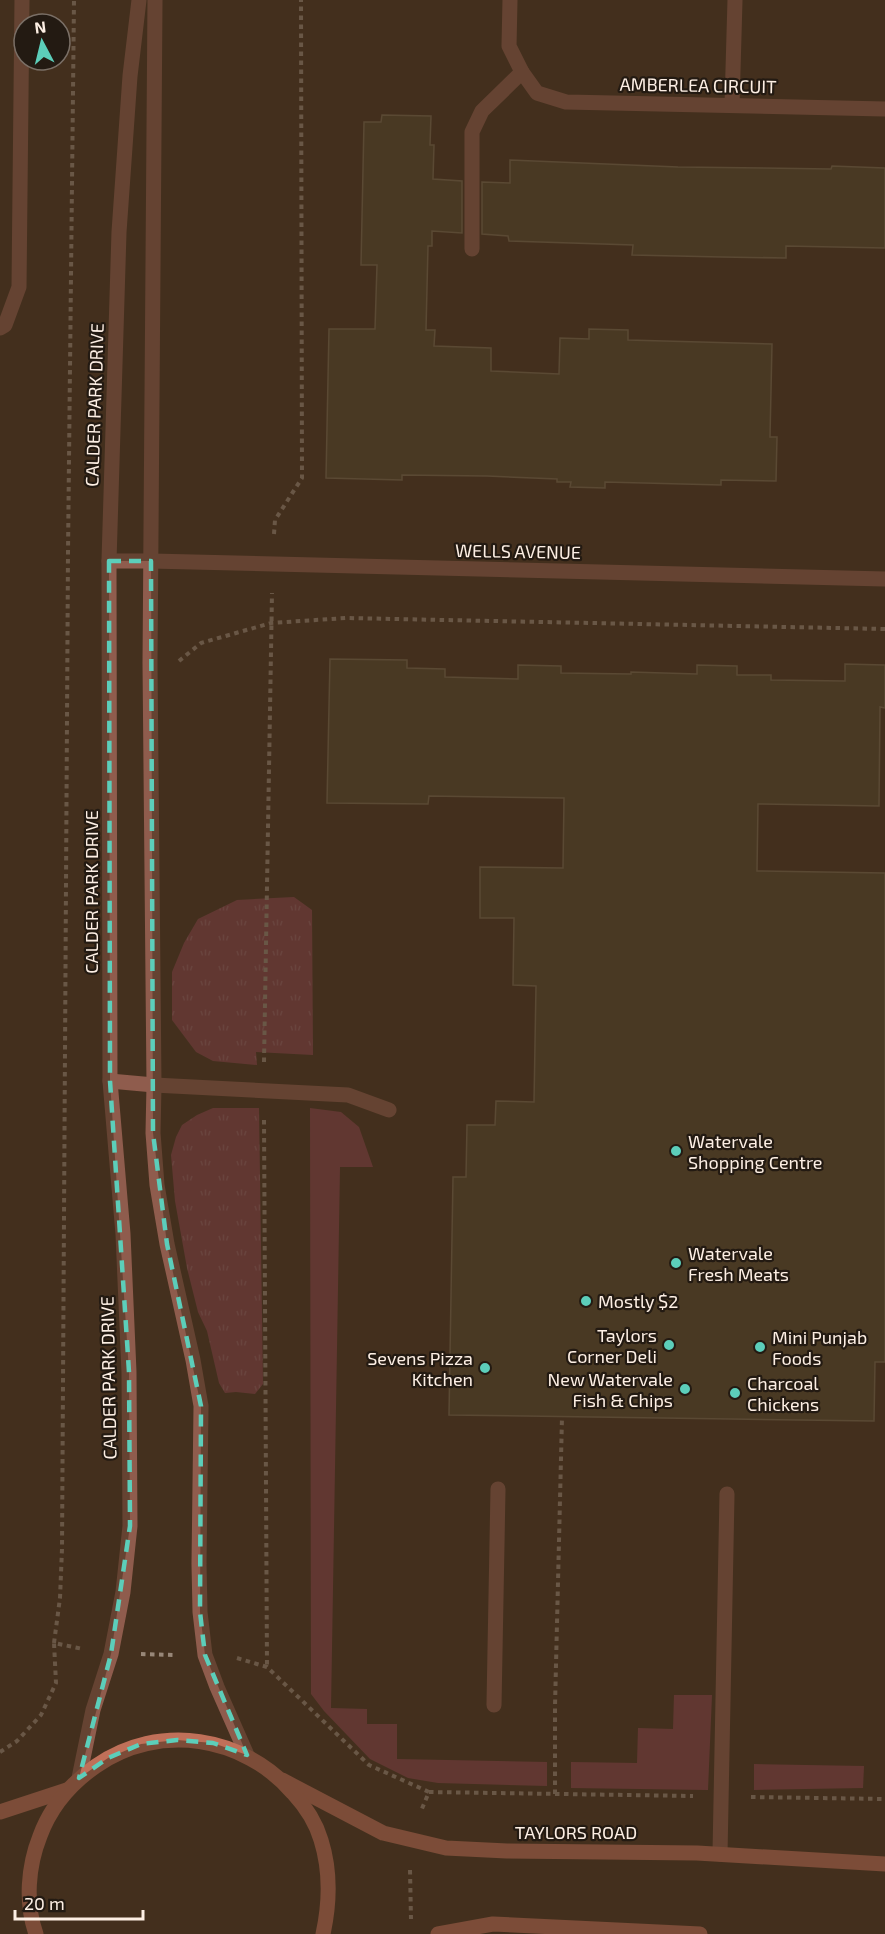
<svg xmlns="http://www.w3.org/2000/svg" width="885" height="1934" viewBox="0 0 885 1934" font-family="'Exo 2',sans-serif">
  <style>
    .grass { fill: url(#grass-tufts) }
    .green { fill: #85414b }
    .building { fill: #51452c; stroke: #75684f; stroke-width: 1.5 }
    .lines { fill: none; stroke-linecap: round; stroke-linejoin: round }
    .path { stroke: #988778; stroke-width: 4; stroke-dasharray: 4.5 4.5; stroke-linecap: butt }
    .service { stroke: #8f5c4d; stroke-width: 15 }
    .minor { stroke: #8f5c4d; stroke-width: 15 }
    .tertiary { stroke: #8f5c4d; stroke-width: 15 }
    .secondary { stroke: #c07059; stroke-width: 15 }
    .marked { fill: none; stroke: #5cceba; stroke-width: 4.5; stroke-dasharray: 12 8; stroke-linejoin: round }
    .poi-dot { fill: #5cceba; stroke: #231a12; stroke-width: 2 }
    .labels { text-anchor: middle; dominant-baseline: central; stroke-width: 4.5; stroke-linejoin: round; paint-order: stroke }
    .street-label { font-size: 18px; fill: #fdefe4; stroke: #231a12 }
    .poi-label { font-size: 18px; fill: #fdefe4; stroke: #231a12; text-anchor: start }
  </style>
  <defs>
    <pattern id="grass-tufts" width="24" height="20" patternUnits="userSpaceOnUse" patternTransform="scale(1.5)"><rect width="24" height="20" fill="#85414b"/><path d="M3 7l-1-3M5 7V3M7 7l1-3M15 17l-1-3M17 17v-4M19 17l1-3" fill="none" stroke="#975d65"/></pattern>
  </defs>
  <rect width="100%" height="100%" fill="#44301e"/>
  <g class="grass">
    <path d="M294 897 312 910 313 1055 256 1052 257 1065 213 1061 196 1052 172 1020V972L184 943 198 919 237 900Z"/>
    <path d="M213 1108H259L263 1384 255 1394 236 1392 225 1393 219 1383 207 1331 198 1312 187 1268 175 1201 171 1155 176 1137 182 1125 197 1115Z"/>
  </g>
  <g class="green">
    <path d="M310 1108 341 1112 359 1127 373 1167H340L331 1708 367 1709V1724H397V1759L547 1762V1786L438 1783 408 1778 370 1759 324 1711 311 1694Z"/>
    <path d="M674 1695H712L708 1790 571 1788V1762L637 1763 638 1728 673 1729Z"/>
    <path d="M754 1764 864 1766 863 1788 754 1790Z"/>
  </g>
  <g class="building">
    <path d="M382 115 431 116 430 145H434L433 179 462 181V233L432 231V246H428L426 330H435L434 346 491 348V371L559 374 560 338 589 339V329L628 330V340L772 344 770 437H777L776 481 721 480V485L605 482V488L570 487 571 482H557V479L487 476 402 475V480L326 478 329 329H375L377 265H361L364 122H381Z"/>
    <path d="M510 160 678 167 831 169 832 166 885 168V248L786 246V258L722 257 632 255 633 245 509 241 508 236 482 234V182L510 183Z"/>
    <path d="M330 659 407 660V668L445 669V677L518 679V665L561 666V673L631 674V672L697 674V665L737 666V675H771V680L845 681V664L885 665V708L880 707 879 806 758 804 757 871 885 873V1362H875L874 1421 449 1415 453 1177H466L467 1125H495L496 1101 534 1102 536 986 513 985 514 918H480V867L563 868 564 798 429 796 428 804 327 803Z"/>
  </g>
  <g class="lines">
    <g class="path">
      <path d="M274 534 275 520 302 478 301 0"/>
      <path d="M179 661 201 643 271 623 346 618 885 629"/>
      <path d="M264 1062 272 593"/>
      <path d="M264 1120 267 1667"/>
      <path d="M54 1643 60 1598 62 1549 68 552 74 0"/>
      <path d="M141 1654 176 1655"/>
      <path d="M237 1658 267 1667 369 1765 429 1792 421 1811"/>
      <path d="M0 1752 17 1741 41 1715 56 1683 54 1643 83 1649"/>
      <path d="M429 1792 693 1796"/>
      <path d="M555 1794V1706L562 1417"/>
      <path d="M751 1797 885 1799"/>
      <path d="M410 1870 411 1919"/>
    </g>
    <g class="service">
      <path d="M732 105 735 0"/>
      <path d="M154 1085 348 1095 389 1110"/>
      <path d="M494 1705 498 1489"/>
      <path d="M720 1854 727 1494"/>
    </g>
    <g class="minor">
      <path d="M510 0 509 46 522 72 537 93 566 102 885 109"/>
      <path d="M472 249V132L482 111 522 72"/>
      <path d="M0 328 5 325 19 287 22 0"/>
      <path d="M151 561 885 579"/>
    </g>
    <g class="tertiary">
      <path d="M155 0 150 663 154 1085 153 1133 157 1185 167 1244 193 1360 201 1406 199 1564 200 1612 205 1655 217 1687 247 1755"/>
      <path d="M109 561H151"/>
      <path d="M110 1081 154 1085"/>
      <path d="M79 1778 93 1710 111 1654 123 1592 130 1526 129 1372 123 1234 110 1081 109 561 119 232 130 76 139 0"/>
    </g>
    <g class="secondary">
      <path d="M282 1780 383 1833 446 1848 507 1851 697 1853 885 1864"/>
      <path d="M0 1812 67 1790"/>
      <path d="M36 1934C25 1903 28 1866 40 1836 51 1806 70 1784 96 1766 159 1722 244 1736 293 1793 305 1806 316 1823 321 1840 331 1872 330 1902 323 1934"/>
      <path d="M438 1934 493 1924 700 1934"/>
    </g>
  </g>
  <path d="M0 0H885V1934H0ZM109 561H151L153 1133 167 1244 201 1406 200 1612 205 1655 247 1755 213 1743 177 1740 141 1744 108 1758 79 1778 111 1654 130 1526 129 1372 110 1081Z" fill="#44301e" fill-opacity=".55" fill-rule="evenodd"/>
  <path class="marked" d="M109 561H151L153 1133 167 1244 201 1406 200 1612 205 1655 247 1755 213 1743 177 1740 141 1744 108 1758 79 1778 111 1654 130 1526 129 1372 110 1081Z"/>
  <g class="poi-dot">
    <circle cx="676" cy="1151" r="6"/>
    <circle cx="676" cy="1263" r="6"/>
    <circle cx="586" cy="1301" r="6"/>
    <circle cx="669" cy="1345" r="6"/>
    <circle cx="760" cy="1347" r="6"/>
    <circle cx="485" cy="1368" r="6"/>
    <circle cx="685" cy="1389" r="6"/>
    <circle cx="735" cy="1393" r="6"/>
  </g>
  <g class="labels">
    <g class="street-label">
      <text transform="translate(698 85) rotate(1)">AMBERLEA CIRCUIT</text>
      <text transform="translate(94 405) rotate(-88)">CALDER PARK DRIVE</text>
      <text transform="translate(518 551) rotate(1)">WELLS AVENUE</text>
      <text transform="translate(91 892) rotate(-90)">CALDER PARK DRIVE</text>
      <text transform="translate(108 1378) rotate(-91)">CALDER PARK DRIVE</text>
      <text x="576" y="1832">TAYLORS ROAD</text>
    </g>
    <g class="poi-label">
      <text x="688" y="1141">Watervale<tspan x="688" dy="21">Shopping Centre</tspan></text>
      <text x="688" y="1253">Watervale<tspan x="688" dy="21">Fresh Meats</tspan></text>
      <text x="598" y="1301">Mostly $2</text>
      <text x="657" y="1335" text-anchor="end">Taylors<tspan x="657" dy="21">Corner Deli</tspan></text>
      <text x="772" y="1337">Mini Punjab<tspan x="772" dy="21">Foods</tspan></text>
      <text x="473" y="1358" text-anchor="end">Sevens Pizza<tspan x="473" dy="21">Kitchen</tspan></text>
      <text x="673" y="1379" text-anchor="end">New Watervale<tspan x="673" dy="21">Fish &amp; Chips</tspan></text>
      <text x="747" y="1383">Charcoal<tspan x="747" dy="21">Chickens</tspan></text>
    </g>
  </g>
  <g transform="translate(42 42) rotate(353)"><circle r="28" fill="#231a12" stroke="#7a6f66" stroke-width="1.5"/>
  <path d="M0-4.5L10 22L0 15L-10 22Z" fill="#5cceba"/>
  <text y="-9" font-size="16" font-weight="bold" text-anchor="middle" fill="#fdefe4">N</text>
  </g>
  <path d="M15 1910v9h128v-9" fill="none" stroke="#fdefe4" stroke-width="3"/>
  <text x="24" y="1910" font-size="18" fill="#fdefe4" stroke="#231a12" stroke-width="4.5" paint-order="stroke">20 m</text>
</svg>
